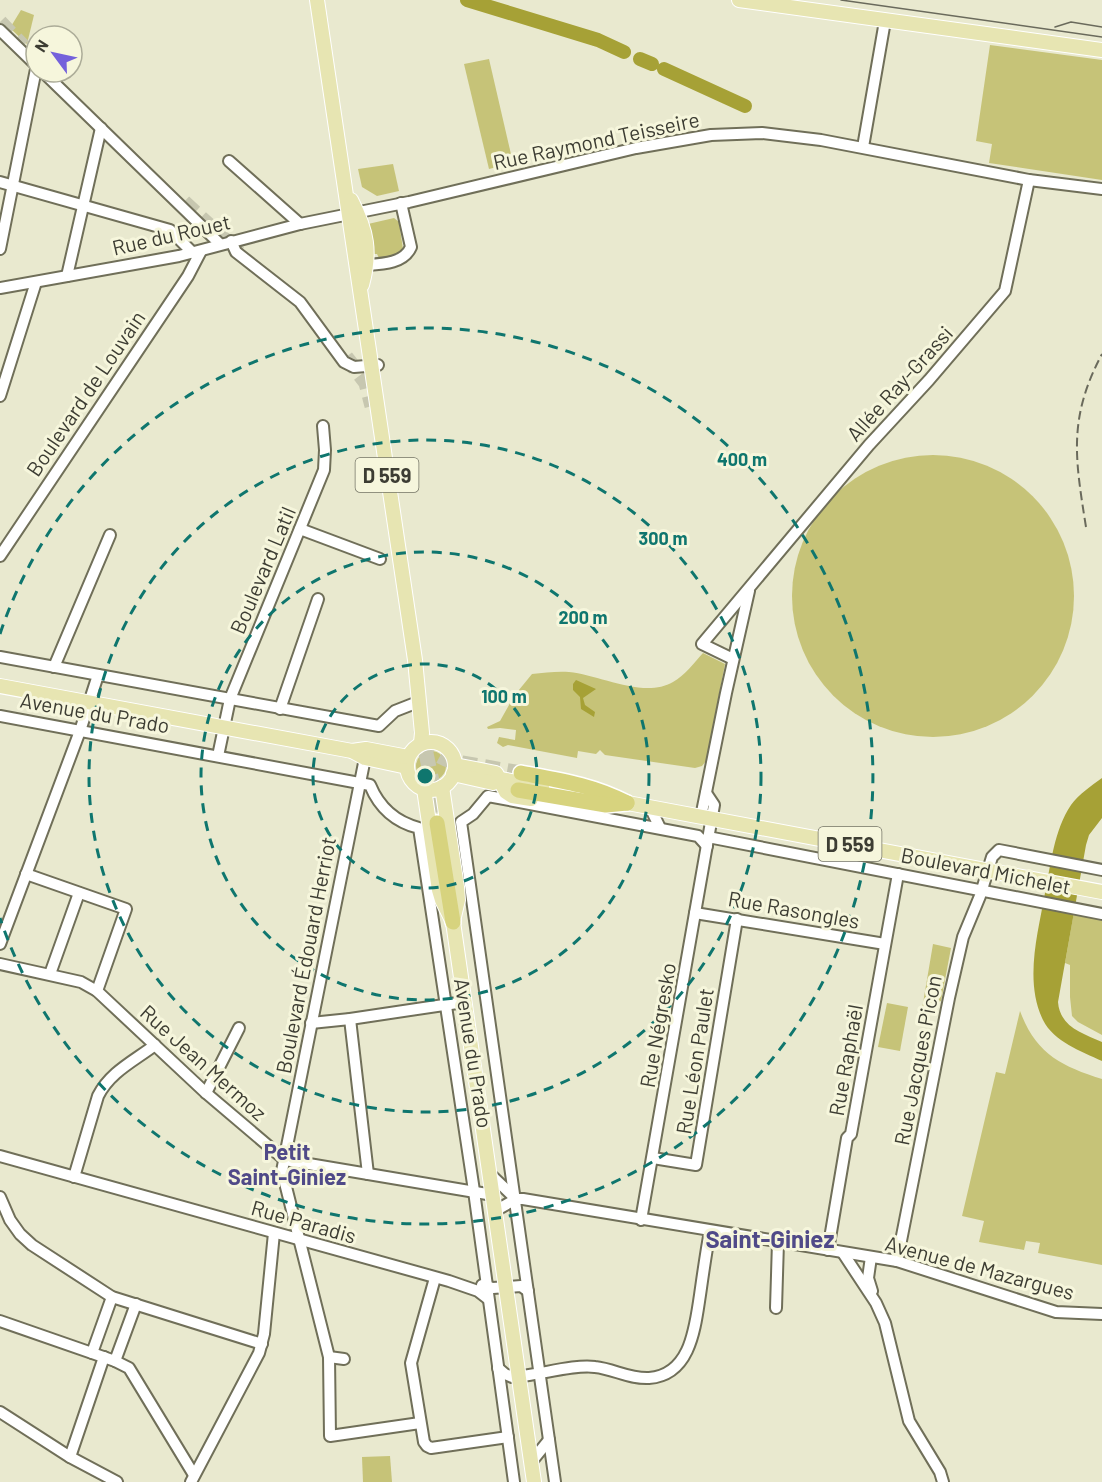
<svg xmlns="http://www.w3.org/2000/svg" width="1102" height="1482" viewBox="0 0 1102 1482" font-family="Barlow,sans-serif">
  <style>
    .green { fill: #c6c378 }
    .water { fill: #a6a136 }
    .lines { fill: none; stroke-linecap: round; stroke-linejoin: round }
    .river { stroke: #a6a136; stroke-width: 14 }
    .highway-tunnel { stroke: #c7c7b0; stroke-width: 15; stroke-dasharray: 15 8; stroke-linecap: butt }
    .minor-casing { stroke: #706f59; stroke-width: 14 }
    .major-casing { stroke: #fff; stroke-width: 16 }
    .highway-casing { stroke: #fff; stroke-width: 18 }
    .minor { stroke: #fff; stroke-width: 10 }
    .major { stroke: #e7e5b2; stroke-width: 14 }
    .highway { stroke: #d7d37e; stroke-width: 15 }
    .tram { stroke: #6a6a5c; stroke-width: 1.5 }
    .rail { stroke: #6a6a5c; stroke-width: 2; stroke-dasharray: 9 4.5; stroke-linecap: butt }
    .ring { fill: none; stroke: #0f766e; stroke-width: 3; stroke-dasharray: 10 8 }
    .labels { text-anchor: middle; dominant-baseline: central; stroke-width: 6; stroke-linejoin: round; paint-order: stroke }
    .shield { fill: #f6f6dc; stroke: #747466; stroke-width: 1.5 }
    .shield-label { font-size: 20px; font-weight: bold; fill: #3d3d33 }
    .street-label { font-size: 21px; fill: #3d3d33; stroke: #f6f6dc }
    .neighbourhood-label { font-size: 22px; font-weight: bold; fill: #504a88; stroke: #f6f6dc }
    .quarter-label { font-size: 24px; font-weight: bold; fill: #504a88; stroke: #f6f6dc }
    .centre { fill: #0f766e; stroke: #f6f6dc; stroke-width: 3 }
    .ring-label { font-size: 18px; text-anchor: middle; font-weight: bold; fill: #0f766e; stroke: #f6f6dc; stroke-width: 6; stroke-linejoin: round; paint-order: stroke }
  </style>
  <rect width="100%" height="100%" fill="#e9e9cf"/>
  <g class="green">
    <path d="M21 10 34 15 27 44 10 28Z"/>
    <path d="M990 45 1102 60V180L989 163 992 144 976 141Z"/>
    <path d="M489 59 513 163 489 169 464 64Z"/>
    <path d="M393 164 399 191 377 196 362 187 358 169Z"/>
    <path d="M394 218 399 222 403 249 395 255 379 258 377 254H371L368 224Z"/>
    <circle cx="933" cy="596" r="141"/>
    <path d="M703 653 725 664 706 761 702 766 695 768 605 755 600 750 596 754 578 751 577 758 508 745 503 747 497 743 499 737 515 740 516 730 500 728 488 729 487 727 500 721 514 696 532 674C544 673 557 671 569 672 600 675 644 699 673 682 685 675 694 663 703 653Z"/>
    <circle cx="431" cy="766" r="15"/>
    <path d="M1074 912 1102 917V1035L1078 1022 1072 1016 1070 997V965L1065 963Z"/>
    <path d="M933 944 951 948 941 1001 936 1003 935 1011 922 1009Z"/>
    <path d="M887 1003 908 1007 900 1051 878 1047Z"/>
    <path d="M1020 1011C1036 1054 1061 1066 1102 1079V1265L1038 1253 1040 1243 1026 1241 1024 1250 979 1242 984 1221 962 1216 996 1072 1005 1074Z"/>
    <path d="M390 1456 392 1482H363L362 1457Z"/>
  </g>
  <g class="water">
    <path d="M576 680 596 689 583 698 585 705 595 712 594 717 581 709 580 697 573 690V684Z"/>
    <path d="M1102 778V818L1089 835 1086 845 1058 1002C1060 1027 1082 1033 1102 1042V1061C1081 1051 1054 1042 1043 1020 1024 981 1038 933 1045 893 1051 864 1054 830 1071 805 1079 794 1091 786 1102 778Z"/>
  </g>
  <g class="lines">
    <g class="river">
      <path d="M467 0 598 40 624 52"/>
      <path d="M640 59 652 64"/>
      <path d="M664 69 745 106"/>
    </g>
    <g class="highway-tunnel">
      <path d="M0 22 23 46"/>
      <path d="M184 202 239 253"/>
      <path d="M346 357 366 383 372 406"/>
      <path d="M421 730 441 823"/>
      <path d="M423 741C430 751 439 757 451 761L521 773"/>
    </g>
    <defs>
      <g id="minor">
        <path d="M0 30 36 65"/>
        <path d="M43 72 220 244"/>
        <path d="M863 147 885 21"/>
        <path d="M229 161 300 224"/>
        <path d="M0 182 170 230 193 253"/>
        <path d="M231 241 236 252 300 302 344 362 354 367 378 365"/>
        <path d="M0 249 36 69"/>
        <path d="M361 259 367 265C384 264 404 263 411 247L401 203"/>
        <path d="M67 276 101 128"/>
        <path d="M0 288 179 256 300 224 409 202 636 148 711 135 762 133 821 140 1029 180 1102 189"/>
        <path d="M0 396 36 282"/>
        <path d="M300 529 380 559"/>
        <path d="M0 556 188 276 201 251"/>
        <path d="M0 657 379 726 395 711 418 702"/>
        <path d="M733 659 702 644 869 445 929 380 1005 291 1029 180"/>
        <path d="M54 667 110 535"/>
        <path d="M280 709 318 599"/>
        <path d="M0 716 370 785C379 807 395 822 419 828L473 1184 514 1482"/>
        <path d="M218 756 230 699 324 470 325 450 323 426"/>
        <path d="M365 758 282 1171 329 1357 330 1436 420 1423"/>
        <path d="M650 807 660 828"/>
        <path d="M701 817 726 693 749 591"/>
        <path d="M708 837 1102 914"/>
        <path d="M26 874 126 909 97 991"/>
        <path d="M695 913 885 944"/>
        <path d="M0 944 80 731 98 675"/>
        <path d="M0 964 81 982 97 991 206 1093 285 1160 493 1195"/>
        <path d="M50 974 79 893"/>
        <path d="M350 1019 368 1174"/>
        <path d="M311 1023 350 1019 464 1002"/>
        <path d="M206 1093 239 1028"/>
        <path d="M0 1156 449 1281 478 1291 487 1298"/>
        <path d="M653 1158 696 1165 737 919"/>
        <path d="M490 1174 516 1199"/>
        <path d="M74 1177 98 1096C110 1072 134 1061 155 1045"/>
        <path d="M0 1197 10 1220 20 1234 32 1245 112 1297 262 1344"/>
        <path d="M495 1211 516 1199H523L897 1261 1056 1312 1102 1314"/>
        <path d="M641 1220 714 805 706 793"/>
        <path d="M828 1250 847 1138 851 1134 898 874"/>
        <path d="M843 1253 876 1303 885 1323 909 1421 940 1472 943 1482"/>
        <path d="M871 1257 868 1278 872 1291"/>
        <path d="M897 1261 949 998 963 937 980 896 992 857 999 850 1102 870"/>
        <path d="M435 1278 411 1363 424 1442 427 1446 431 1448 508 1437"/>
        <path d="M482 1285 493 1288 521 1286 528 1291"/>
        <path d="M776 1308 778 1242"/>
        <path d="M0 1321 115 1361 129 1368 194 1475"/>
        <path d="M92 1353 112 1297"/>
        <path d="M329 1357 344 1359"/>
        <path d="M115 1361 136 1304"/>
        <path d="M498 1368 505 1374 512 1377C537 1376 572 1364 595 1367 614 1369 629 1379 649 1378 691 1375 695 1327 700 1295 703 1274 706 1252 710 1231"/>
        <path d="M0 1412 70 1457 117 1482"/>
        <path d="M70 1457 104 1357"/>
        <path d="M532 1461 549 1440"/>
        <path d="M191 1482 259 1353 264 1334 274 1233"/>
        <path d="M555 1482 461 822 473 814 488 796 698 836 707 846"/>
      </g>
      <g id="major">
        <path d="M317 0 415 660 422 733 421 743"/>
        <path d="M739 0 1102 50"/>
        <path d="M351 200C367 231 371 252 362 285"/>
        <path d="M0 686 352 751 365 758 407 767"/>
        <circle cx="431" cy="766" r="24"/>
        <path d="M352 751 366 749 408 757"/>
        <path d="M455 765 496 773 506 792 512 796 531 799"/>
        <path d="M453 774 493 783 501 779 542 787"/>
        <path d="M442 787 457 887 458 900 453 921"/>
        <path d="M424 789 439 890 442 900 453 922 534 1482"/>
        <path d="M617 801 1102 892"/>
      </g>
      <g id="highway">
        <path d="M521 773C558 780 593 785 627 803"/>
        <path d="M518 790 606 805 627 803"/>
        <path d="M437 823 453 922"/>
      </g>
    </defs>
    <use href="#minor" class="minor-casing"/>
    <use href="#major" class="major-casing"/>
    <use href="#highway" class="highway-casing"/>
    <use href="#minor" class="minor"/>
    <use href="#major" class="major"/>
    <use href="#highway" class="highway"/>
    <g class="tram">
      <path d="M841 0 1102 37"/>
      <path d="M1055 27 1071 22 1102 27"/>
    </g>
    <path class="rail" d="M1086 527C1075 458 1068 418 1102 354"/>
  </g>
  <g class="ring">
    <circle cx="425" cy="776" r="112"/>
    <circle cx="425" cy="776" r="224"/>
    <circle cx="425" cy="776" r="336"/>
    <path d="M0 634A448 448 0 1 1 0 918"/>
  </g>
  <g class="labels">
    <g class="shield">
      <rect x="355.5" y="458" width="63" height="34" rx="4.5"/>
      <rect x="818.5" y="827" width="63" height="34" rx="4.5"/>
    </g>
    <g class="shield-label">
      <text x="387" y="475">D 559</text>
      <text x="850" y="844">D 559</text>
    </g>
    <g class="street-label">
      <text transform="translate(596 140) rotate(-12)">Rue Raymond Teisseire</text>
      <text transform="translate(171 234) rotate(-13)">Rue du Rouet</text>
      <text transform="translate(899 383) rotate(-48)">Allée Ray-Grassi</text>
      <text transform="translate(85 393) rotate(-56)">Boulevard de Louvain</text>
      <text transform="translate(262 570) rotate(-67)">Boulevard Latil</text>
      <text transform="translate(95 712) rotate(10)">Avenue du Prado</text>
      <text transform="translate(986 870) rotate(11)">Boulevard Michelet</text>
      <text transform="translate(794 909) rotate(10)">Rue Rasongles</text>
      <text transform="translate(305 955) rotate(-79)">Boulevard Édouard Herriot</text>
      <text transform="translate(657 1025) rotate(-80)">Rue Négresko</text>
      <text transform="translate(474 1053) rotate(81)">Avenue du Prado</text>
      <text transform="translate(845 1060) rotate(-80)">Rue Raphaël</text>
      <text transform="translate(917 1060) rotate(-79)">Rue Jacques Picon</text>
      <text transform="translate(694 1061) rotate(-81)">Rue Léon Paulet</text>
      <text transform="translate(204 1062) rotate(42)">Rue Jean Mermoz</text>
      <text transform="translate(304 1221) rotate(16)">Rue Paradis</text>
      <text transform="translate(980 1267) rotate(15)">Avenue de Mazargues</text>
    </g>
    <g class="neighbourhood-label">
      <text x="287" y="1151">Petit<tspan x="287" dy="25">Saint-Giniez</tspan></text>
    </g>
    <g class="quarter-label">
      <text x="770" y="1238">Saint-Giniez</text>
    </g>
  </g>
  <circle cx="425" cy="776" r="9" class="centre"/>
  <g class="ring-label">
    <text x="742" y="466">400 m</text>
    <text x="663" y="545">300 m</text>
    <text x="583" y="624">200 m</text>
    <text x="504" y="703">100 m</text>
  </g>
  <g transform="translate(54 54) rotate(303)"><circle r="28" fill="#f6f6dc" stroke="#acac98" stroke-width="1.5"/>
  <path d="M0-4.5L10 22L0 15L-10 22Z" fill="#7461db"/>
  <text y="-9" font-size="16" font-weight="bold" text-anchor="middle" fill="#3d3d33">N</text>
  </g>
</svg>
